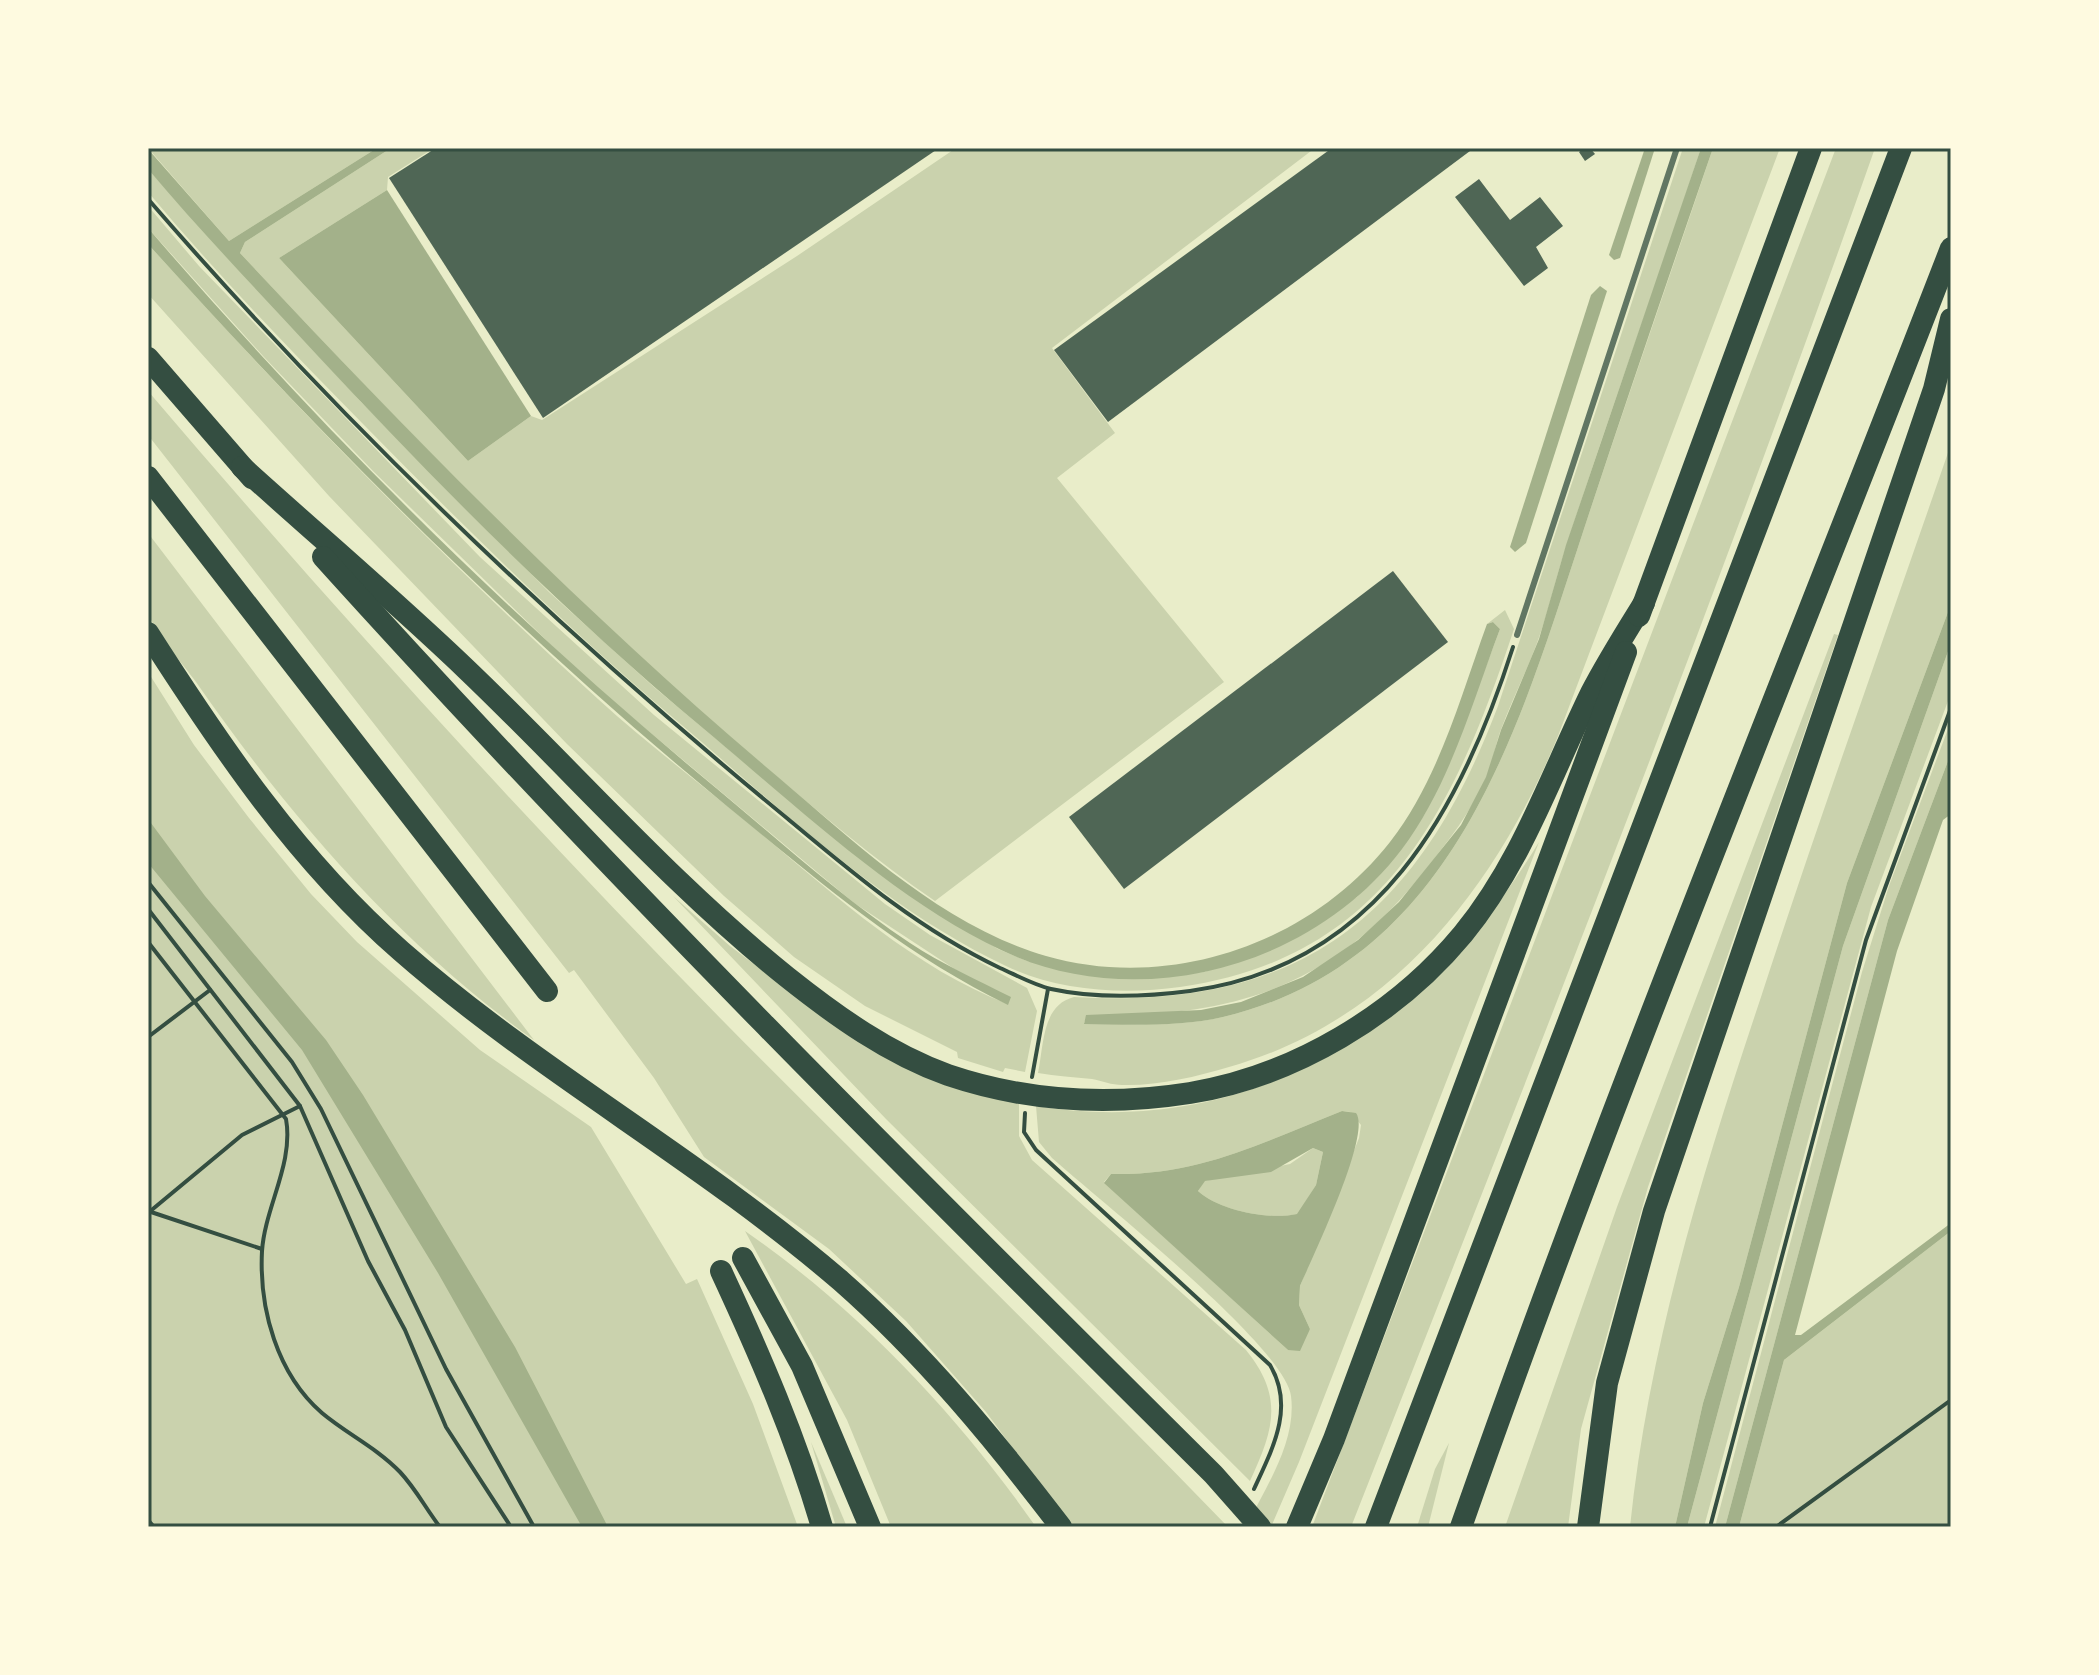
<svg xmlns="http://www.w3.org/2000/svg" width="2099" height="1675" viewBox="0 0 2099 1675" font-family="Lora,serif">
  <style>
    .green { fill: #cad2ad; fill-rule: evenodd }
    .water { fill: #a3b18a; fill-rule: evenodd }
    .building { fill: #4f6655 }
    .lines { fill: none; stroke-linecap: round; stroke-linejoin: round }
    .path { stroke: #344e41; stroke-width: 4 }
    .service { stroke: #617663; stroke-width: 6 }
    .motorway { stroke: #344e41; stroke-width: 22 }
    .neatline { fill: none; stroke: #344e41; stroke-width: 3 }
  </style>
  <rect width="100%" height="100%" fill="#e9edc9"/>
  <g class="green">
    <path d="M148 148H377L229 241Z"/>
    <path d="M391 148H434L388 177 387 190 279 258 468 461 531 416 542 420 797 256 956 148H1315L1052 348 1115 433 1057 478 1224 682 935 901C870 857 810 804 750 754 568 599 403 427 240 253L245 242Z"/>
    <path d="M1683 148H1701C1658 281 1610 411 1567 544 1556 576 1549 611 1537 643 1526 673 1511 702 1500 732 1495 747 1492 764 1486 778 1471 812 1449 840 1426 869 1333 988 1233 1018 1087 1015L1084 1023C1130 1025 1178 1027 1223 1017 1455 962 1518 729 1583 532 1625 404 1670 276 1713 148H1780L1558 736C1496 887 1392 1021 1229 1067 1195 1077 1158 1086 1122 1085 1112 1085 1102 1081 1092 1079 1074 1077 1056 1076 1038 1073 1044 1044 1042 1005 1074 997 1302 1011 1419 915 1498 706Z"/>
    <path d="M1836 148H1875C1712 612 1531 1069 1351 1527H1312Z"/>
    <path d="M148 169 361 402 549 592 655 688 859 858 941 914 998 949 1027 961 1125 979 1205 972 1357 897 1403 847 1424 815 1450 762 1500 629 1493 622 1487 624 1505 610 1514 629C1455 807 1386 958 1180 987 1123 995 1058 991 1006 966 883 908 780 808 677 721 567 628 465 528 364 425 290 350 216 273 148 192Z"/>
    <path d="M148 206 199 266 480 557 654 715 885 904 930 935 1027 988 1037 1011 1025 1072 1005 1068 1003 1072 958 1058 957 1052 865 1006 794 957 724 896 567 744 329 496 148 294V244C291 403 439 555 598 699 645 742 697 781 747 822 827 888 909 966 1008 1004L854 903 585 678 373 471 263 356 148 228Z"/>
    <path d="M148 391C334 609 526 821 727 1025 893 1193 1064 1357 1228 1527H1071L986 1412 906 1321 829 1249 704 1157 654 1078 574 970 569 973 148 435Z"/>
    <path d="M1951 444V604L1847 883 1739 1287 1703 1403 1675 1527H1630C1649 1343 1704 1168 1762 994 1822 810 1888 627 1951 444Z"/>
    <path d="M148 533 534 1040C399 944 290 817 196 682 184 665 153 631 148 612 143 592 148 554 148 533Z"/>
    <path d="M1834 634 1838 635 1648 1187 1581 1429 1568 1527H1505L1617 1207Z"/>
    <path d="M1951 643V693L1871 907 1704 1527H1687L1843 946Z"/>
    <path d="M148 672 194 745 249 818 311 894 357 942 480 1050 591 1127 686 1284 697 1279 753 1404 798 1527H148Z"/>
    <path d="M1951 721V753L1888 920 1725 1527H1715L1862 972 1889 886Z"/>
    <path d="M1539 842 1299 1462 1271 1527H1246C1265 1488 1297 1442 1291 1396 1285 1347 1098 1199 1052 1158L1039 1142 1036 1106C1254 1141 1430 1023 1539 842ZM1342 1111 1350 1112 1361 1125 1359 1138 1300 1286 1299 1305 1310 1329 1288 1350 1104 1182 1111 1174C1200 1176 1263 1142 1342 1111Z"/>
    <path d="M673 896 730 946 842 1031 1019 1103V1136L1032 1160 1246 1350C1284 1397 1274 1429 1250 1481L886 1119Z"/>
    <path d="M1313 1148 1323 1152 1316 1185 1298 1214C1269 1220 1220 1211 1198 1191L1204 1181 1290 1164Z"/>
    <path d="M745 1231C859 1310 957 1414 1036 1527H891L847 1420Z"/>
    <path d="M1951 1231V1527H1739L1784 1360Z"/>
    <path d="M811 1442 847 1527H836Z"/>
    <path d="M1449 1443 1428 1527H1417L1435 1469Z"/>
  </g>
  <g class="water">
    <path d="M377 148H391L245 242 240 253C412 437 586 615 778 777 858 845 943 926 1046 956 1171 992 1311 943 1390 842 1439 779 1460 698 1487 624L1493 622 1500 629C1472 703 1450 785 1402 849 1312 968 1137 1015 1001 950 896 901 793 803 704 729 566 614 439 486 317 355 260 293 202 233 148 169V149L229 241Z"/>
    <path d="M1645 148H1655L1620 258 1614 260 1609 255Z"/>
    <path d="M1701 148H1713C1669 276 1625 404 1583 532 1518 729 1455 962 1223 1017 1179 1027 1130 1025 1084 1024L1086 1015 1201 1010 1241 1002 1303 977 1358 940 1399 902 1461 825 1486 777 1501 730 1539 639 1566 545Z"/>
    <path d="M387 190 531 416 468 461 279 258Z"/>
    <path d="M148 228C321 429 511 619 716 788 780 841 841 897 910 943 942 964 977 980 1011 997L1008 1005C901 953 819 881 728 807 519 635 329 445 148 244Z"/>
    <path d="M1600 286 1607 291 1526 543 1515 552 1510 547 1591 295Z"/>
    <path d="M1951 604V643L1843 946 1687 1527H1675L1703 1403 1739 1287 1847 883Z"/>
    <path d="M1951 753V814L1943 820 1897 951 1795 1335H1801L1951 1223V1231L1784 1360 1739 1527H1725L1888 920Z"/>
    <path d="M148 819 205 896 326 1040 363 1095 515 1347 608 1527H582L438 1273 302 1050 148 863Z"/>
    <path d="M1342 1111 1356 1113C1372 1134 1312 1258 1300 1286L1299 1305 1310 1329 1300 1351 1288 1350 1104 1183 1111 1174C1200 1176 1263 1142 1342 1111ZM1313 1148 1323 1152 1316 1185 1297 1214C1269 1220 1220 1211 1198 1191L1205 1181 1271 1172Z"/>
  </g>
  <g class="building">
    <path d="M436 148H939L543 418 389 178Z"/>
    <path d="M1332 148H1474L1108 422 1054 350Z"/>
    <path d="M1584 148H1590L1595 154 1585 161 1579 152Z"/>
    <path d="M1479 179 1510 220 1540 197 1563 226 1536 247 1548 268 1524 286 1455 197Z"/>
    <path d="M1393 571 1448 642 1124 889 1069 817Z"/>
  </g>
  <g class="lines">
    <g class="path">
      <path d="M148 199C343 424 558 630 788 819 855 875 920 930 1000 968 1016 975 1034 985 1051 989 1097 999 1144 997 1190 991 1377 966 1461 810 1513 647"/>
      <path d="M148 882 292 1062 321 1109 446 1369 534 1527"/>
      <path d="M148 909 300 1106 368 1261 405 1330 446 1427 511 1527"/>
      <path d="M148 942 286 1119C294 1163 265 1207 262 1251 259 1309 277 1374 322 1413 347 1434 377 1448 400 1472 416 1489 426 1509 440 1527"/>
      <path d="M148 1037 210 990"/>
      <path d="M1032 1077 1048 989"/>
      <path d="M1025 1113 1024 1132 1036 1150 1270 1365C1295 1407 1273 1448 1254 1489"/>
      <path d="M151 1212 262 1249"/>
      <path d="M148 1213 242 1135 300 1106"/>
      <path d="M148 1520 154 1527"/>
      <path d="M1710 1527 1866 940 1951 708"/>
      <path d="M1776 1527 1951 1400"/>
    </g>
    <path class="service" d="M1517 635 1677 148"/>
    <g class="motorway">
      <path d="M148 358 252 478"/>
      <path d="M242 467C316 534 394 600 466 669 574 772 671 884 787 977 836 1016 889 1054 948 1075 1028 1102 1108 1106 1190 1093 1294 1076 1396 1015 1463 934 1522 862 1551 775 1591 693 1607 662 1626 632 1644 603"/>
      <path d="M148 477 547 991"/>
      <path d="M323 557C609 874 911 1174 1214 1475L1260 1527"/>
      <path d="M1639 616 1811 148"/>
      <path d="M148 633C221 747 298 861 401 951 539 1072 702 1161 841 1281 924 1354 994 1439 1061 1527"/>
      <path d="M743 1258 802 1366 870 1527"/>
      <path d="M721 1271C760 1355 796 1438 822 1527"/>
      <path d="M1297 1527 1334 1439 1626 652"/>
      <path d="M1376 1527 1901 148"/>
      <path d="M1461 1527C1612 1096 1786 674 1951 248"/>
      <path d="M1588 1527 1607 1383 1654 1211 1934 389 1951 319"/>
    </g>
  </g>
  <rect width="2099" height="1675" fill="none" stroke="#fefae0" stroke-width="300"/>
  <rect x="150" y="150" width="1799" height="1375" class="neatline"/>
</svg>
